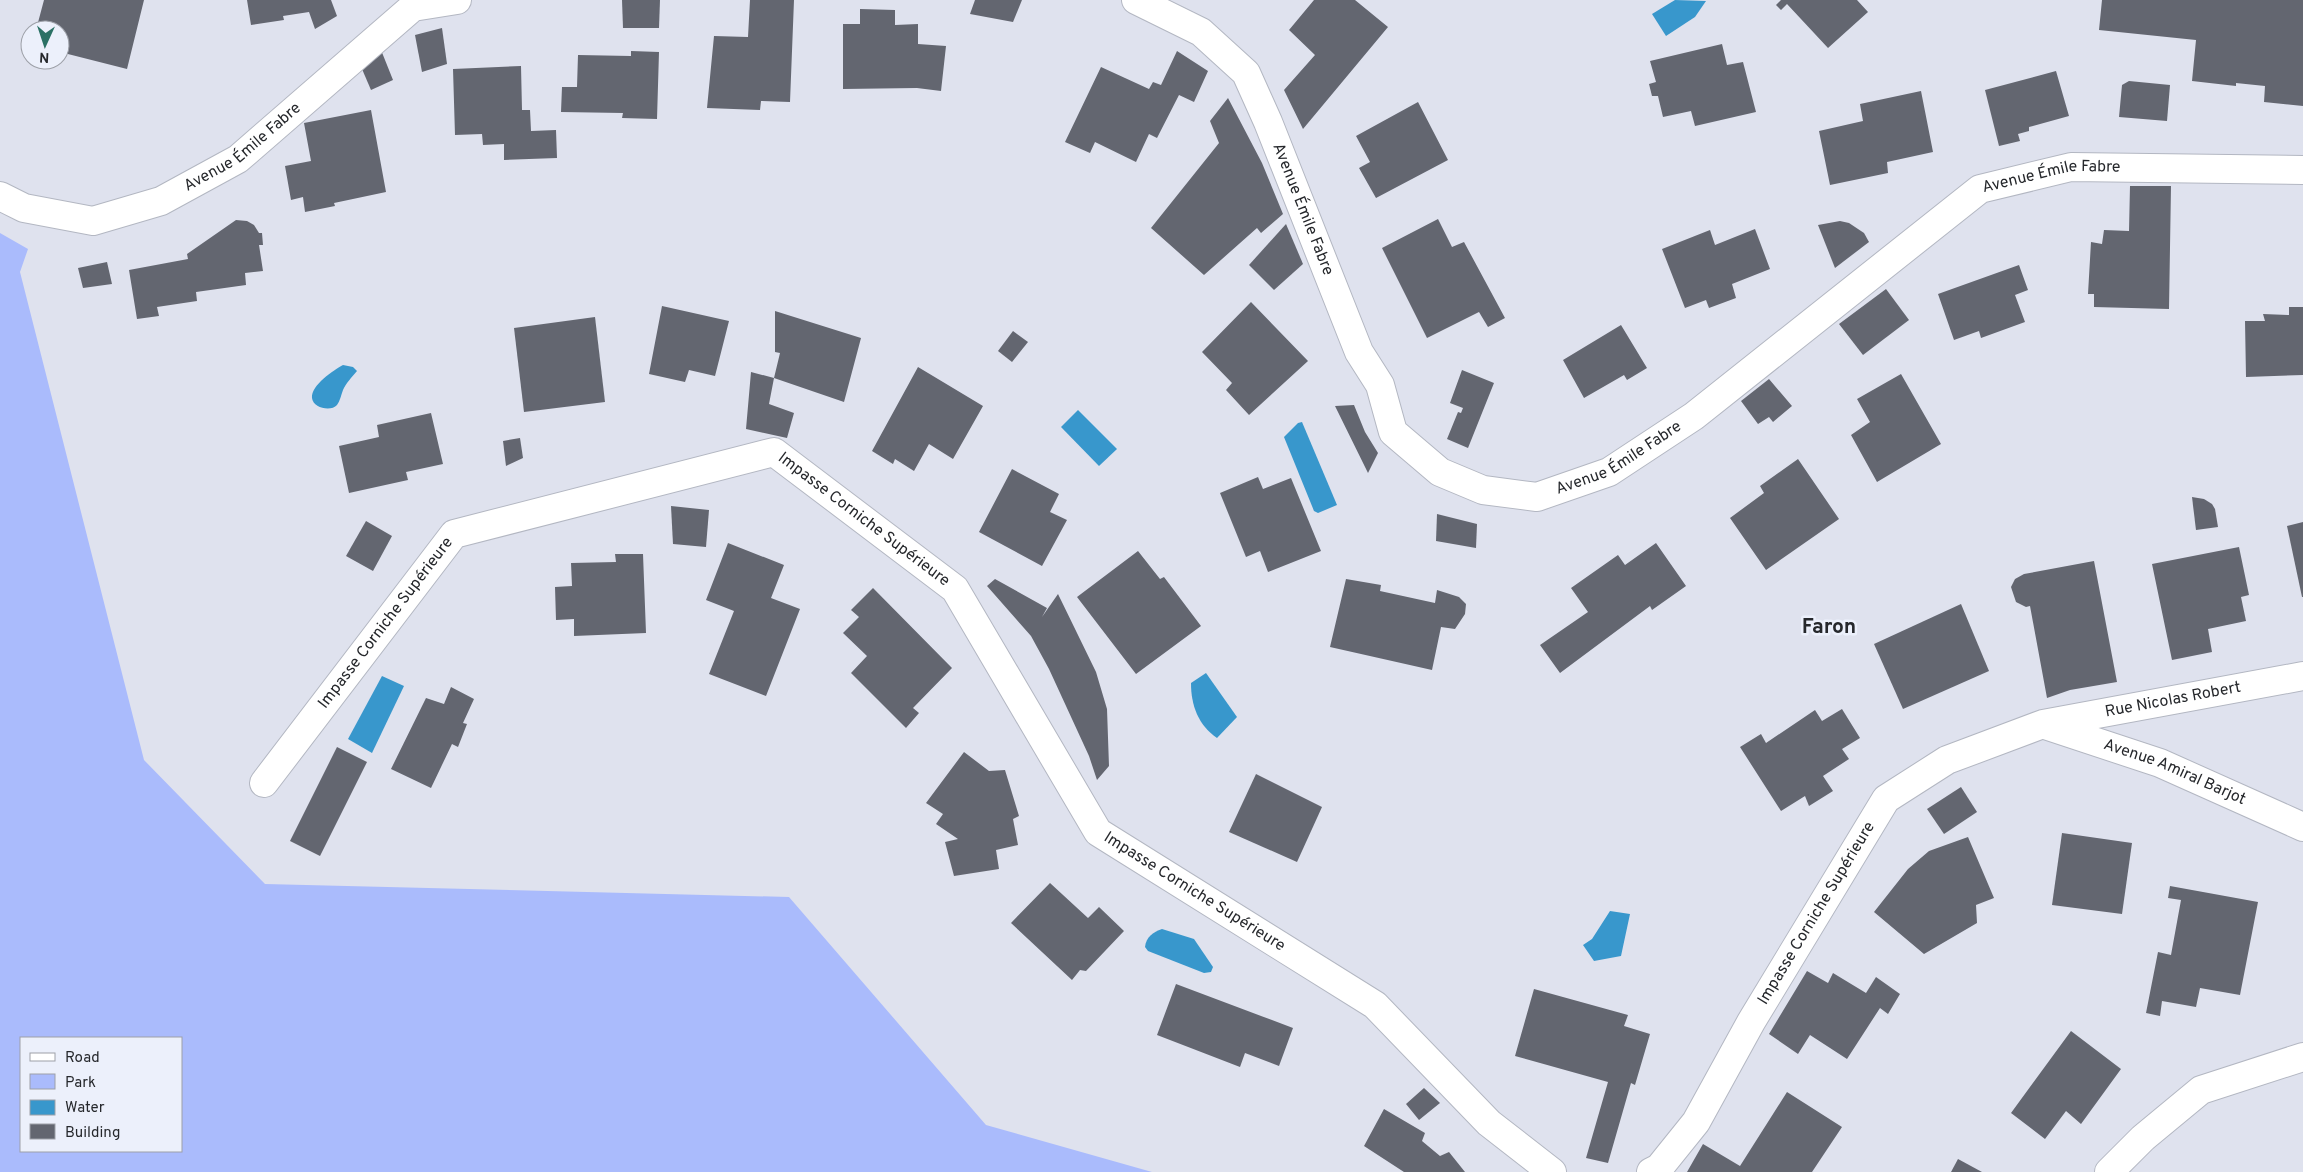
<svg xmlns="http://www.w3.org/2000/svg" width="2303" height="1172" viewBox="0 0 2303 1172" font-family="Overpass,sans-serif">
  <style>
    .green { fill: #aabbfc; fill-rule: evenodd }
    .water { fill: #3897cc }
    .building { fill: #636670 }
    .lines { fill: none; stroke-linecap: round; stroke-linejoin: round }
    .minor-casing { stroke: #b3b7c2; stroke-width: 30 }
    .minor { stroke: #fff; stroke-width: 28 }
    .labels { text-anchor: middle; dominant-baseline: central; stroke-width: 5; stroke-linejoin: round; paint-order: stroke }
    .street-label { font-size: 16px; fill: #26282c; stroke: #ecf0fb }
    .district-label { font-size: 21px; font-weight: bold; fill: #26282c; stroke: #ecf0fb }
  </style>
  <rect width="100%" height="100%" fill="#dfe2ee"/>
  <path class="green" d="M0 233 28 249 20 272 144 760 265 884 789 897 986 1125 1152 1172H0ZM21 1038H181V1151H21Z"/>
  <g class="water">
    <path d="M1675 0 1706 1 1695 17 1666 36 1652 14Z"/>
    <path d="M343 365 353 367 357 371C352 377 346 383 343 390 341 395 340 401 337 405 331 412 313 408 312 398 311 385 334 370 343 365Z"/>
    <path d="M1078 410 1117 449 1099 466 1061 427Z"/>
    <path d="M1302 422 1337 505 1318 513 1314 511 1284 437 1298 423Z"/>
    <path d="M1206 673 1237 717 1217 738C1198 725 1191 705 1191 683Z"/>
    <path d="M382 676 404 686 372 753 348 739Z"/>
    <path d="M1610 911 1630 914 1621 956 1594 961 1583 945 1592 939Z"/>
    <path d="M1162 929 1194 939 1213 967 1211 972 1204 973 1148 951 1145 947C1146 937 1153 932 1162 929Z"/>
  </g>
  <g class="building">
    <path d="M44 0H144L127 69 60 52V30H36Z"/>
    <path d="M247 0H331L337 16 315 29 309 12 283 16 284 20 251 25Z"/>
    <path d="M622 0H660L659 28H623Z"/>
    <path d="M750 0H794L790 102 761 101 760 110 707 108 714 36 748 37Z"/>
    <path d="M975 0H1022L1013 22 970 14Z"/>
    <path d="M1314 0H1355L1388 27 1303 129 1284 90 1315 55 1289 30Z"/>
    <path d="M1781 0H1857L1868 12 1828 48 1787 4 1781 10 1776 5Z"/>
    <path d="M2102 0H2303V106L2264 102 2265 86 2236 83V86L2192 81 2196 40 2099 30Z"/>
    <path d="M860 9 895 10V25L918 24V44L946 46 941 91 917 88 843 89V24H860Z"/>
    <path d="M442 28 447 64 422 72 415 35Z"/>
    <path d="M1722 44 1727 65 1743 62 1756 112 1695 126 1691 111 1663 117 1658 96H1652L1649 84 1656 82 1650 61Z"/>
    <path d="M381 50 393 80 371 90 359 62Z"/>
    <path d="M631 51 659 52 657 119 622 118 623 113 561 112 562 87H577L578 55 631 56Z"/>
    <path d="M1177 51 1208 71 1194 102 1179 95 1157 138 1149 134 1136 162 1095 142 1090 153 1065 142 1101 67 1149 89 1153 82 1161 85Z"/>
    <path d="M521 66 522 110H530L531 131 556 130 557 158 504 160V144L483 145 482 134 455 135 453 69Z"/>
    <path d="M2056 71 2069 116 2029 127V131L2018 134 2020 141 1999 146 1985 90Z"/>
    <path d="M2129 81 2170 85 2167 121 2119 117 2122 85Z"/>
    <path d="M1921 91 1933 152 1887 162 1888 173 1830 185 1819 131 1863 121 1860 104Z"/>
    <path d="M1228 98 1262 163 1283 214 1261 233 1257 228 1204 275 1151 228 1219 143 1210 121Z"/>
    <path d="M1418 102 1448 160 1376 198 1359 168 1370 162 1356 136Z"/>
    <path d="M371 110 386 192 334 203 335 206 305 212 303 197 291 200 285 166 311 161 304 123Z"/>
    <path d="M2130 186H2171L2169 309 2094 307V294H2088L2091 242 2102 244 2104 230 2129 231Z"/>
    <path d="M1438 219 1452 247 1464 242 1505 318 1488 327 1479 312 1427 338 1382 248Z"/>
    <path d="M236 220 247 221 254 225 259 233H262L263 245H259L263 271 245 273 246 285 196 292 197 301 157 307 159 316 137 319 129 270 188 259 187 254Z"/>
    <path d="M1840 221 1849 223 1864 233 1869 242 1835 268 1818 225Z"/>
    <path d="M1286 224 1303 264 1274 290 1249 265Z"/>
    <path d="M1755 229 1770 269 1732 284 1736 298 1709 308 1706 300 1685 308 1662 249 1710 230 1715 245Z"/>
    <path d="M107 262 112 284 83 288 78 268Z"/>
    <path d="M2019 265 2028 290 2015 295 2025 322 1981 338 1979 331 1954 340 1938 294Z"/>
    <path d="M1886 289 1909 320 1863 355 1839 324Z"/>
    <path d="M1251 302 1308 361 1249 415 1226 390 1232 383 1202 352Z"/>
    <path d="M662 306 729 321 715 376 689 370 685 382 649 374Z"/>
    <path d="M2289 307H2303V375L2246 377 2245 321H2265L2263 314 2289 315Z"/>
    <path d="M775 311 861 338 844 402 774 378 780 353 775 352Z"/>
    <path d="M595 317 605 402 524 412 514 328Z"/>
    <path d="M1621 325 1647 368 1627 380 1624 375 1584 398 1563 360Z"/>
    <path d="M1013 331 1028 342 1012 362 998 351Z"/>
    <path d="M918 367 983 406 953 459 929 444 914 471 895 459 893 464 872 451Z"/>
    <path d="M1462 370 1494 383 1468 448 1447 439 1458 412 1461 413 1463 408 1450 403Z"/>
    <path d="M751 372 774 378 769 404 794 413 787 438 746 429Z"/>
    <path d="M1901 374 1941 444 1877 482 1851 435 1870 422 1857 399Z"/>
    <path d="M1769 379 1792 406 1773 422 1769 417 1758 424 1741 401Z"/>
    <path d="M1354 405 1365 432 1378 453 1368 473 1335 406Z"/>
    <path d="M431 413 443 464 406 472 408 480 349 493 339 446 379 437 377 425Z"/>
    <path d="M520 438 523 458 506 466 503 441Z"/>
    <path d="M1798 459 1839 519 1766 570 1730 518 1764 493 1760 486Z"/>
    <path d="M1012 469 1059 494 1050 512 1067 520 1042 566 979 532Z"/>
    <path d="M1258 477 1263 489 1291 478 1321 551 1268 572 1260 551 1246 557 1220 493Z"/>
    <path d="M2192 497 2204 499 2212 504 2215 509 2218 527 2196 530Z"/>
    <path d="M671 506 709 510 706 547 673 544Z"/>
    <path d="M1437 514 1477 524 1476 548 1436 541Z"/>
    <path d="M366 521 392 536 373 571 346 556Z"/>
    <path d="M2303 522V597H2302L2287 526Z"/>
    <path d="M728 543 784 565 771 598 800 609 766 696 709 674 734 611 706 600Z"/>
    <path d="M1656 543 1686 586 1652 610 1650 606 1560 673 1540 645 1588 612 1571 588 1618 555 1625 565Z"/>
    <path d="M2239 547 2249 595 2241 597 2246 621 2208 629 2212 652 2172 660 2152 564Z"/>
    <path d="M1138 551 1160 579 1164 577 1201 626 1136 674 1077 597Z"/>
    <path d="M615 554H643L646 633 574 636V619L556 620 555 587 572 586 571 563 616 562Z"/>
    <path d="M2094 561 2117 682 2070 690 2047 698 2030 606 2026 607 2016 602 2011 587 2015 579 2024 574Z"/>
    <path d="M995 579 1047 608 1042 617 1058 594 1096 672 1107 709 1109 766 1097 780 1089 756 1049 669 1031 636 987 586Z"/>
    <path d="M1346 579 1381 585 1380 591 1435 603 1437 590 1459 597 1466 604 1465 614 1455 629 1441 627 1432 670 1330 647Z"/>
    <path d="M873 588 952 668 913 708 919 713 906 728 851 673 867 656 843 633 859 617 851 610Z"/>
    <path d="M1961 604 1989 671 1903 709 1874 644Z"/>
    <path d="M451 687 474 699 463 723 467 724 458 747 452 744 431 788 391 769 426 698 444 704Z"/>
    <path d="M1842 709 1860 738 1842 749 1849 759 1823 776 1833 791 1809 806 1805 796 1781 811 1740 747 1761 734 1766 743 1815 710 1822 721Z"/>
    <path d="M337 747 367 762 320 856 290 841Z"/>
    <path d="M964 752 989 771 1005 770 1019 816 1013 819 1018 845 996 850 999 869 954 876 945 842 958 839 936 824 943 814 926 803Z"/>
    <path d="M1256 774 1322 807 1297 862 1229 832Z"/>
    <path d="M1961 787 1977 812 1944 834 1927 809Z"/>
    <path d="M2062 833 2132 843 2122 914 2052 905Z"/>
    <path d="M1968 837 1994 898 1976 905 1977 923 1924 954 1874 912 1908 869 1929 851Z"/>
    <path d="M1050 883 1088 918 1099 907 1124 931 1086 971 1080 970 1072 980 1011 923Z"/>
    <path d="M2170 886 2258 902 2240 995 2200 988 2196 1007 2162 1001 2160 1016 2146 1013 2158 952 2171 955 2181 900 2168 898Z"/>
    <path d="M1807 971 1828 983 1833 973 1866 993 1876 977 1900 994 1888 1014 1880 1008 1847 1059 1810 1035 1798 1054 1769 1034Z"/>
    <path d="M1176 984 1293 1028 1279 1066 1245 1053 1240 1067 1157 1035Z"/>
    <path d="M1534 989 1628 1015 1624 1026 1650 1034 1635 1085 1631 1083 1608 1163 1586 1158 1608 1082 1515 1056Z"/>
    <path d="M2071 1031 2121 1069 2081 1124 2066 1111 2045 1139 2011 1113Z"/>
    <path d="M1424 1088 1440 1103 1419 1120 1406 1104Z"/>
    <path d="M1787 1092 1842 1127 1812 1172H1687L1703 1144 1740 1166Z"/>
    <path d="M1384 1109 1425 1133 1422 1141 1440 1156 1449 1152 1465 1172H1404L1364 1146Z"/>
    <path d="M1958 1159 1982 1172H1951Z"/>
  </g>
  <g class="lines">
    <defs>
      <g id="minor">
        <path id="s1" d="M1136 0 1201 32 1246 73 1268 122 1359 352 1380 385 1393 432 1440 472 1483 490 1537 497 1609 472 1694 416 1980 189 2071 167 2303 170"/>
        <path id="s2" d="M0 196 24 208 93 221 161 201 238 159 413 7 457 0"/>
        <path id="s3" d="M2045 725 2160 763 2303 827"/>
        <path id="s4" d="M264 783 454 534 774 452 955 589 1098 832 1375 1005 1489 1123 1552 1172"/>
        <path id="s5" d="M1651 1172 1659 1168 1696 1122 1751 1022 1886 799 1947 760 2043 724 2303 676"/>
        <path d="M2109 1172 2143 1138 2201 1090 2303 1057"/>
      </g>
    </defs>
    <use href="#minor" class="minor-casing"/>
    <use href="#minor" class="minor"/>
  </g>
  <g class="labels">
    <g class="street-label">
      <text stroke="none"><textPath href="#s2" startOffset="266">Avenue Émile Fabre</textPath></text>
      <text stroke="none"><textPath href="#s1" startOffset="1301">Avenue Émile Fabre</textPath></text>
      <text stroke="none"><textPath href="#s1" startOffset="281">Avenue Émile Fabre</textPath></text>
      <text stroke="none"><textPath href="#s1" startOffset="776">Avenue Émile Fabre</textPath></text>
      <text stroke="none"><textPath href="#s4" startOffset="756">Impasse Corniche Supérieure</textPath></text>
      <text stroke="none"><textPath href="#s4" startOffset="201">Impasse Corniche Supérieure</textPath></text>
      <text stroke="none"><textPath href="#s5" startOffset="750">Rue Nicolas Robert</textPath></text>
      <text stroke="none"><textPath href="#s3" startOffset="138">Avenue Amiral Barjot</textPath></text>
      <text stroke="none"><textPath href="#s4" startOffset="1266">Impasse Corniche Supérieure</textPath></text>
      <text stroke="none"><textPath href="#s5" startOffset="309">Impasse Corniche Supérieure</textPath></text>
    </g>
    <g class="district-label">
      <text x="1829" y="627">Faron</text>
    </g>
  </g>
  <rect x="20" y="1037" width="162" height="115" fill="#ecf0fb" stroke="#9da0a8"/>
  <rect x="30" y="1053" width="25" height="8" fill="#ffffff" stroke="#9da0a8"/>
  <text x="65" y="1062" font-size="15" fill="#26282c">Road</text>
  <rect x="30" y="1074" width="25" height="15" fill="#aabbfc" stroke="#9da0a8"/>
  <text x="65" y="1087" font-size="15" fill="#26282c">Park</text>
  <rect x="30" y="1100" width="25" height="15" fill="#3897cc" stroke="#9da0a8"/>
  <text x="65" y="1112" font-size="15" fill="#26282c">Water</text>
  <rect x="30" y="1124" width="25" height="15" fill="#636670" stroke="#9da0a8"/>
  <text x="65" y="1137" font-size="15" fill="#26282c">Building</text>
  <g transform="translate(45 45) rotate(183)"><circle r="24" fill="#ecf0fb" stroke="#9da0a8"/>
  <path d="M0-4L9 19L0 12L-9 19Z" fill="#2b7165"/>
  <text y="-8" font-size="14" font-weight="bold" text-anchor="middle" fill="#26282c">N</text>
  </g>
</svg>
